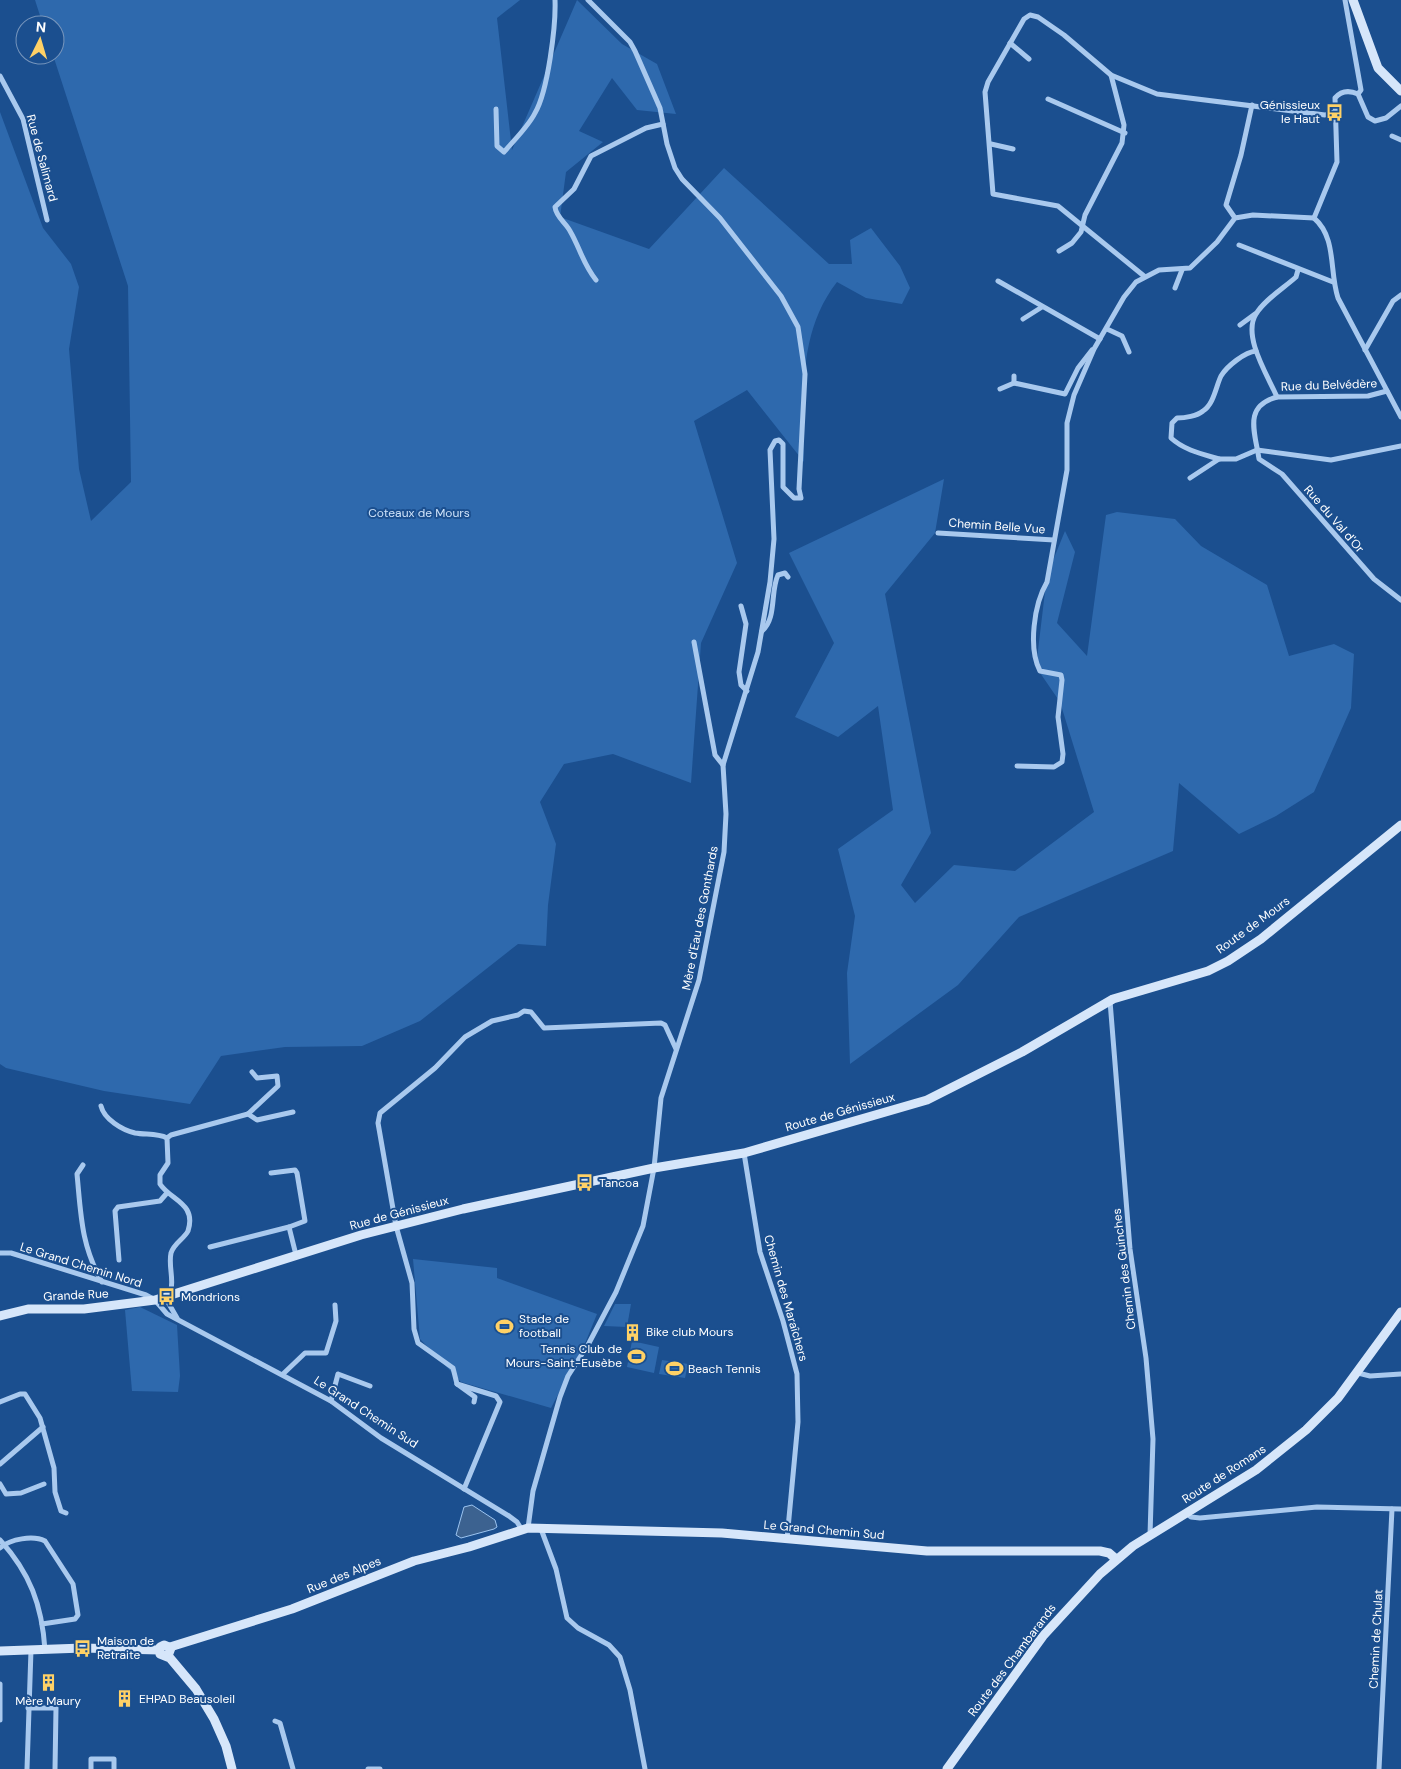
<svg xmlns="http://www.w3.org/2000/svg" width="1401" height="1769" viewBox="0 0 1401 1769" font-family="'DM Sans',sans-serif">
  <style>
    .green { fill: #2e69ad }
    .water { fill: #3c6290; stroke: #9cc4f0 }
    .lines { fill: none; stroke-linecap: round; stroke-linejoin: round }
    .street { stroke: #a9c9ee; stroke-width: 5 }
    .secondary { stroke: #d6e6fa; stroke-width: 9 }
    .labels { text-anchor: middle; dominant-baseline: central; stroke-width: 4; stroke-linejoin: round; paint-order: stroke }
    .poi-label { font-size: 12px; fill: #fff; stroke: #1b4f8f; text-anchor: start }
    .street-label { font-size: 12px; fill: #fff; stroke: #1b4f8f }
    .park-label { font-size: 12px; fill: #cfe3fa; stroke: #1b4f8f }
  </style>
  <rect width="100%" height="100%" fill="#1b4f8f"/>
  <g class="green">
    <path d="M35 0H520L497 18 512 150 577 0 622 44 657 64 676 114 637 110 612 78 579 131 603 142 566 172 560 217 649 249 724 168 829 264H852L850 240 871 228 900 266 910 288 902 304 866 298 837 282C797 333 803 401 804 462L747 390 694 421 737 563 701 643 691 783 613 754 564 764 540 802 556 844 548 905 546 946 518 944 420 1021 362 1046 285 1047 221 1056 190 1104 104 1091 6 1068 0 1064V112L43 228 71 264 79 287 69 349 79 469 91 521 131 482 128 286 53 55H55V25H43Z"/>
    <path d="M944 479 935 533 885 594 931 833 901 885 915 903 954 865 1015 871 1094 812 1060 702 1036 667 1047 575 1065 531 1075 552 1057 623 1087 656 1106 515 1117 512 1175 519 1201 546 1267 585 1289 656 1334 644 1354 654 1351 708 1314 792 1276 816 1239 834 1179 783 1173 851 1019 917 958 985 850 1064 847 973 855 916 838 849 893 810 878 706 838 737 795 717 834 643 789 553Z"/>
    <path d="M413 1259 497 1268V1278L597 1314 586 1341 551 1408 461 1382 420 1339Z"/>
    <path d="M615 1304H631L627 1327 604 1326Z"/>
    <path d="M140 1307 177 1325 180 1376 178 1392 132 1391 125 1310Z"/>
    <path d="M632 1341 659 1347 654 1373 627 1367Z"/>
    <path d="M662 1360 688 1364 685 1378 659 1374Z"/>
  </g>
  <path class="water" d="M472 1505 495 1520 497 1527 494 1529 461 1538 456 1535 464 1507Z"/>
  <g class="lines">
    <g class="street">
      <path d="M1010 43 1029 59"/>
      <path d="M0 76 23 119 47 220"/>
      <path d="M1358 94 1368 117 1375 121 1386 118 1401 106"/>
      <path d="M1048 99 1125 133"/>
      <path d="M496 109 497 146 504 152C514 140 528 127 535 113 548 91 556 25 555 0"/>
      <path d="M1392 136 1401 140"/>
      <path d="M991 144 1013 149"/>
      <path d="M1235 218 1226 205 1241 155 1252 105"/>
      <path d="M1314 218 1337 162 1335 98C1341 91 1349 90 1358 94L1361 90 1345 0"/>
      <path d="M1314 218C1337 238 1329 271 1338 298L1401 417"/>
      <path d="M1239 245 1333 282"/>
      <path d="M1059 251 1072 243 1081 232 1085 215 1122 143 1124 125 1111 75"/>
      <path d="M1144 276 1058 206 993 194 985 92 988 82 1024 19 1030 15 1038 17 1064 35 1111 75 1157 94 1325 115 1334 112"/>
      <path d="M596 280C583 264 580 248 570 231 566 223 556 217 555 207L574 189 591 156 646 128 663 124"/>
      <path d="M998 281 1100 339"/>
      <path d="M1175 288 1182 270"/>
      <path d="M1023 319 1042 307"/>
      <path d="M1240 325 1255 314"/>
      <path d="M1107 329 1122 336 1129 352"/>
      <path d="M1365 350 1393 301 1401 295"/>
      <path d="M1014 376V383L1065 394 1078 368 1092 350"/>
      <path d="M1000 389 1014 383"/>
      <path d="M1387 391 1368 396 1277 397C1243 406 1255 432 1259 459L1282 474 1374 579 1401 600"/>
      <path d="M1277 397C1268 376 1242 336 1256 314 1264 300 1284 288 1296 277L1298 270"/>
      <path d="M1219 459C1202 454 1184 450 1171 438L1172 423 1177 418C1185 418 1197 416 1203 411 1214 404 1216 386 1221 376 1227 366 1245 352 1256 351"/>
      <path d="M1190 478 1219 459H1236L1257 450 1331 460 1401 446"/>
      <path d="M938 533 1054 540"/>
      <path d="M741 606 746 624 739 672 741 685 747 691"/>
      <path d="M762 631C777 618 770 592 778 575L785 573 788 577"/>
      <path d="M694 642 715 755 723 765"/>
      <path d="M1017 766 1054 767 1062 762 1063 754 1058 717 1062 680 1061 675 1040 671C1028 648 1034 604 1047 582L1067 470V423L1074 395 1094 349 1124 297 1136 282 1159 270 1190 268 1217 242 1235 218 1253 215 1314 218"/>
      <path d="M1110 1001 1130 1249 1146 1358 1153 1439 1150 1535"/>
      <path d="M101 1106C104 1119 122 1130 135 1133 146 1135 157 1133 167 1138"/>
      <path d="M248 1114 257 1120 293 1112"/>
      <path d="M744 1153 760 1252 783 1321 797 1374 798 1422 787 1539"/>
      <path d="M83 1165 77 1174C81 1215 81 1245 102 1282"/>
      <path d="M271 1173 295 1170 297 1173 305 1221 289 1227 296 1255"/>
      <path d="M210 1247 289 1227"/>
      <path d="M0 1253H11L146 1295 155 1300 167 1314 331 1401 381 1438 509 1516 517 1522 522 1530"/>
      <path d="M119 1260 115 1211 118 1207 160 1201 167 1193"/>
      <path d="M170 1295C175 1280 168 1267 171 1253 174 1243 184 1239 188 1231 197 1203 170 1200 160 1184V1175L168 1163 167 1138 171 1135 248 1114 278 1086 277 1076 257 1078 252 1072"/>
      <path d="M165 1297 177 1318"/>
      <path d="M1358 1373 1370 1376 1401 1374"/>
      <path d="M283 1374 305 1353H326L336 1321 335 1305"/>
      <path d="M457 1384 475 1397 474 1402"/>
      <path d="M331 1401 338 1374 370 1386"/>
      <path d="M0 1402 20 1394H25L40 1418 54 1468 55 1492 61 1511 66 1513"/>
      <path d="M0 1464 43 1427"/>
      <path d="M0 1484 6 1494 21 1493 44 1484"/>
      <path d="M464 1489 500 1402 496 1396 457 1384 453 1368 418 1343 414 1329 412 1283 396 1226 378 1123 380 1113 435 1068 465 1037 492 1021 518 1015 524 1011 531 1012 544 1028 661 1023 665 1025 676 1049"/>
      <path d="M1186 1513 1191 1517 1200 1518 1317 1507 1401 1509"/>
      <path d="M528 1528 533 1491 560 1397 568 1376 589 1343 616 1292 643 1226 654 1168 661 1098 699 980 724 852 726 814 723 765 758 652 770 582 774 539 770 450 775 441 779 440 783 444V487L794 498H801L799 489 805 374 798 327 781 296 720 218 682 179 675 168 667 144 660 108 635 51 630 42 588 0"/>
      <path d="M541 1529 556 1569 567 1618 578 1628 609 1645 620 1657 630 1690 645 1769"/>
      <path d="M0 1540C30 1573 42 1605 45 1650"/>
      <path d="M0 1548C10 1539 33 1535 45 1541L73 1584 78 1615 75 1619 42 1624"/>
      <path d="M0 1684V1720"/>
      <path d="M28 1708H56L55 1769"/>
      <path d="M275 1721 280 1723 293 1769"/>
      <path d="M27 1769 31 1650"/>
      <path d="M91 1769V1759H114V1769"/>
      <path d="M368 1769H380"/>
      <path d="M1379 1769 1392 1509"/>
    </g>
    <g class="secondary">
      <path d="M1353 0 1378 68 1401 91"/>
      <path d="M0 1316 28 1309H84L155 1300 361 1235 463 1209 654 1168 744 1153 927 1100 1022 1052 1113 999 1208 971 1228 961 1261 939 1401 825"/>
      <path d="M170 1647 292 1609 414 1561 469 1547 528 1528 722 1533 927 1551H1100L1109 1553 1116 1559"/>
      <path d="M0 1651 83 1648 159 1650"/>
      <path d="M168 1656 171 1648 164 1645 160 1647V1654L170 1658 196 1689 214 1719 226 1746 232 1769"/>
      <path d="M947 1769 1043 1636 1100 1574 1133 1546 1256 1470 1306 1430 1338 1398 1401 1312"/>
    </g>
  </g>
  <defs>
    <symbol id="bus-bare" viewBox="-9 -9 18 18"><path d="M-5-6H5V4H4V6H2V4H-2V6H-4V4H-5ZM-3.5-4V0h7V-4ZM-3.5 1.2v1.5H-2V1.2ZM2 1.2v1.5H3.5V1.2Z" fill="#ffd166" stroke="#1b4f8f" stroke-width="2.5" paint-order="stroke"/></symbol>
    <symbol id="stadium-bare" viewBox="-9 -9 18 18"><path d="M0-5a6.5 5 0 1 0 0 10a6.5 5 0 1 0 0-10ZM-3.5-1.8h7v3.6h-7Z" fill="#ffd166" stroke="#1b4f8f" stroke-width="2.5" paint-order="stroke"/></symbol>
    <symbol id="building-bare" viewBox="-9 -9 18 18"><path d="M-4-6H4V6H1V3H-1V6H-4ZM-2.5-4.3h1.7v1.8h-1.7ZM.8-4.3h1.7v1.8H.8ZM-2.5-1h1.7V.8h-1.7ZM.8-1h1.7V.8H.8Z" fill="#ffd166" stroke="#1b4f8f" stroke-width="2.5" paint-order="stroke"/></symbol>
  </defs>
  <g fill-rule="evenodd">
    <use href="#bus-bare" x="1322" y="100" width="25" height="25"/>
    <use href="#bus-bare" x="572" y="1170" width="25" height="25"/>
    <use href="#bus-bare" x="154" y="1284" width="25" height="25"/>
    <use href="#stadium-bare" x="492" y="1314" width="25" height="25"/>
    <use href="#building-bare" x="620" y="1320" width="25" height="25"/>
    <use href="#stadium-bare" x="624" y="1344" width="25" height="25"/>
    <use href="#stadium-bare" x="662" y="1356" width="25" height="25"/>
    <use href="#bus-bare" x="70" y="1636" width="25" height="25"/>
    <use href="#building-bare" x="36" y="1670" width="25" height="25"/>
    <use href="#building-bare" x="112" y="1686" width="25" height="25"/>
  </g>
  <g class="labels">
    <g class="poi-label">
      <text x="1320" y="105" text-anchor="end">Génissieux<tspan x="1320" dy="14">le Haut</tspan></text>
      <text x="599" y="1183">Tancoa</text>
      <text x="181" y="1297">Mondrions</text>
      <text x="519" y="1319">Stade de<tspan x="519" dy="14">football</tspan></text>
      <text x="646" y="1332">Bike club Mours</text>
      <text x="622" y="1349" text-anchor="end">Tennis Club de<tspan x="622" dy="14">Mours-Saint-Eusèbe</tspan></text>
      <text x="688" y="1369">Beach Tennis</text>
      <text x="97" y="1641">Maison de<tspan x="97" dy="14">Retraite</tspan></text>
      <text x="139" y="1699">EHPAD Beausoleil</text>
      <text x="48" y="1701" text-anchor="middle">Mère Maury</text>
    </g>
    <g class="street-label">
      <text transform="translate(42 158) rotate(75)">Rue de Salimard</text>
      <text transform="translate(1329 385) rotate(-2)">Rue du Belvédère</text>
      <text transform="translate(1334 519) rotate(49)">Rue du Val d'Or</text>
      <text transform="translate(997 526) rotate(4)">Chemin Belle Vue</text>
      <text transform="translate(700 918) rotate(-79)">Mère d'Eau des Gonthards</text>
      <text transform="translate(1253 925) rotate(-36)">Route de Mours</text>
      <text transform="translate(840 1112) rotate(-16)">Route de Génissieux</text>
      <text transform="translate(399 1213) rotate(-15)">Rue de Génissieux</text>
      <text transform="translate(81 1265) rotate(17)">Le Grand Chemin Nord</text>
      <text transform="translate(1124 1269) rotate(-97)">Chemin des Guinches</text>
      <text transform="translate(76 1295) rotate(-3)">Grande Rue</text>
      <text transform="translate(786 1298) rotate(74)">Chemin des Maraîchers</text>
      <text transform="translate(366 1412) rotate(33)">Le Grand Chemin Sud</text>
      <text transform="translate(1224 1474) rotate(-33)">Route de Romans</text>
      <text transform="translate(824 1530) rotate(5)">Le Grand Chemin Sud</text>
      <text transform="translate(344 1575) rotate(-22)">Rue des Alpes</text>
      <text transform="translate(1376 1639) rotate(-87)">Chemin de Chulat</text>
      <text transform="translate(1012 1660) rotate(-53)">Route des Chambarands</text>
    </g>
    <g class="park-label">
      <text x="419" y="513">Coteaux de Mours</text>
    </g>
  </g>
  <g transform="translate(40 40) rotate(5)"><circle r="24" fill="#1b4f8f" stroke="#7695bc"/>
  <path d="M0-4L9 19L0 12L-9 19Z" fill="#ffd166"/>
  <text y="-8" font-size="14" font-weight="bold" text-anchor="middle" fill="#ffffff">N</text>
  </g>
</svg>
